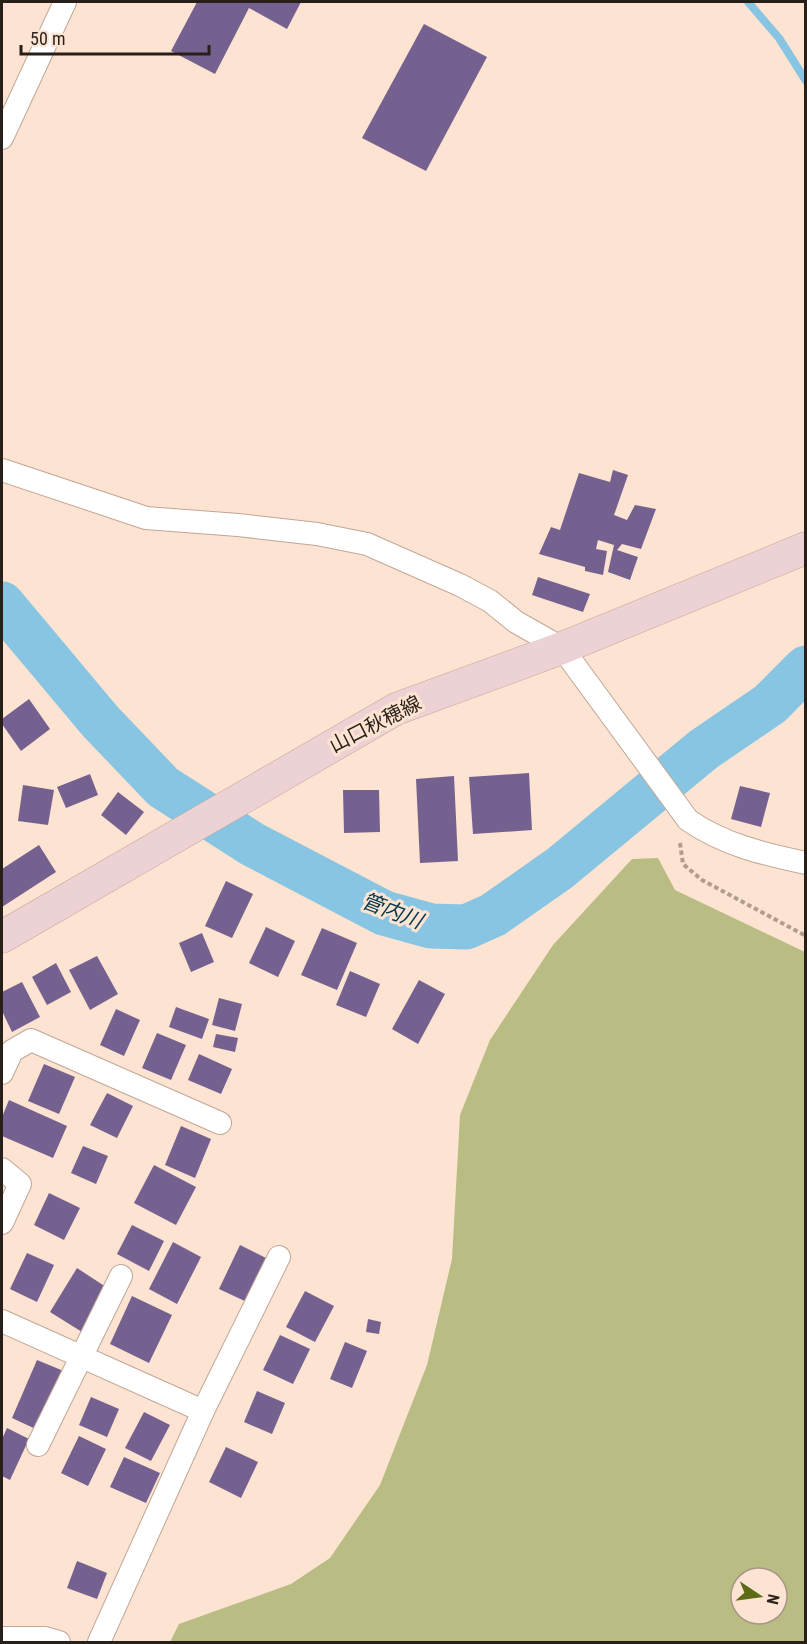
<svg xmlns="http://www.w3.org/2000/svg" width="807" height="1644" viewBox="0 0 807 1644" font-family="'Roboto Condensed','Noto Sans JP',sans-serif">
  <style>
    .forest { fill: #b9bd84; fill-rule: evenodd }
    .lines { fill: none; stroke-linecap: round; stroke-linejoin: round }
    .stream { stroke: #88c5e3; stroke-width: 8 }
    .river { stroke: #88c5e3; stroke-width: 45 }
    .building { fill: #756190 }
    .street-casing { stroke: #c0a796; stroke-width: 24 }
    .secondary-casing { stroke: #c0a796; stroke-width: 33 }
    .path { stroke: #b19d8f; stroke-width: 4; stroke-dasharray: 4.5 3; stroke-linecap: butt }
    .street { stroke: #fff; stroke-width: 22 }
    .secondary { stroke: #edd2d5; stroke-width: 32 }
    .labels { text-anchor: middle; dominant-baseline: central; stroke-width: 6; stroke-linejoin: round; paint-order: stroke }
    .street-label { font-size: 20px; fill: #281f19; stroke: #fde3d1 }
    .water-label { font-size: 21px; font-style: italic; fill: #00364b; stroke: #fde3d1 }
  </style>
  <rect width="100%" height="100%" fill="#fde3d1"/>
  <path class="forest" d="M658 858 675 890 805 952V1642H170L179 1624 291 1584 330 1558 380 1485 427 1365 452 1259 460 1115 490 1040 553 945 632 859ZM741 1578H777V1614H741Z"/>
  <g class="lines">
    <path class="stream" d="M748 2 779 38 806 81"/>
    <path class="river" d="M2 604 100 721 163 787 252 844 384 913 431 926 466 927 493 915 560 868 704 749 770 704 806 668"/>
  </g>
  <g class="building">
    <path d="M197 2H301L287 29 249 8 215 74 171 51Z"/>
    <path d="M424 24 487 57 426 171 362 138Z"/>
    <path d="M613 470 628 475 614 515 627 520 635 505 656 509 641 549 622 544 617 550 638 557 630 580 608 572 614 545 598 540 596 549 607 551 603 575 585 571V567L539 554 551 527 560 530 579 473 610 482Z"/>
    <path d="M538 577 590 594 583 612 532 595Z"/>
    <path d="M29 699 50 729 21 751 2 724V719Z"/>
    <path d="M529 773 532 830 473 834 469 777Z"/>
    <path d="M90 774 98 795 66 808 57 787Z"/>
    <path d="M454 776 458 861 420 863 416 779Z"/>
    <path d="M23 785 54 790 48 825 18 821Z"/>
    <path d="M740 786 770 793 761 827 731 819Z"/>
    <path d="M343 790H379L380 832 344 833Z"/>
    <path d="M118 792 144 812 126 835 101 815Z"/>
    <path d="M39 845 56 872 2 907V869Z"/>
    <path d="M226 881 253 894 232 938 205 926Z"/>
    <path d="M266 927 295 941 278 977 249 963Z"/>
    <path d="M322 928 357 943 337 990 301 975Z"/>
    <path d="M202 933 214 962 191 972 179 943Z"/>
    <path d="M97 956 118 994 90 1010 69 970Z"/>
    <path d="M56 963 71 992 47 1005 32 977Z"/>
    <path d="M350 971 380 984 366 1017 336 1005Z"/>
    <path d="M419 980 445 994 418 1044 392 1029Z"/>
    <path d="M22 982 40 1017 12 1032 2 1011V992Z"/>
    <path d="M219 998 242 1004 235 1031 212 1025Z"/>
    <path d="M176 1007 209 1019 202 1039 169 1027Z"/>
    <path d="M116 1009 140 1020 124 1056 100 1045Z"/>
    <path d="M157 1033 186 1045 171 1080 142 1068Z"/>
    <path d="M216 1034 238 1038 235 1052 213 1047Z"/>
    <path d="M199 1054 232 1069 221 1094 188 1080Z"/>
    <path d="M44 1064 75 1077 59 1114 28 1101Z"/>
    <path d="M107 1093 133 1106 117 1138 90 1125Z"/>
    <path d="M9 1100 67 1126 53 1158 2 1136V1117Z"/>
    <path d="M181 1126 211 1139 195 1178 165 1165Z"/>
    <path d="M83 1146 108 1156 96 1184 71 1173Z"/>
    <path d="M154 1165 196 1187 176 1225 134 1203Z"/>
    <path d="M49 1193 80 1208 64 1240 34 1225Z"/>
    <path d="M132 1225 164 1241 149 1271 117 1254Z"/>
    <path d="M173 1242 201 1257 177 1304 149 1289Z"/>
    <path d="M240 1245 270 1260 249 1303 219 1289Z"/>
    <path d="M27 1253 54 1265 37 1302 10 1289Z"/>
    <path d="M77 1268 109 1289 82 1332 50 1312Z"/>
    <path d="M305 1291 334 1306 315 1342 286 1327Z"/>
    <path d="M132 1296 172 1315 149 1363 110 1344Z"/>
    <path d="M368 1319 381 1322 379 1334 366 1332Z"/>
    <path d="M280 1335 310 1349 293 1384 263 1370Z"/>
    <path d="M345 1342 367 1351 352 1388 330 1379Z"/>
    <path d="M37 1360 66 1372 40 1431 12 1418Z"/>
    <path d="M257 1391 285 1403 272 1434 244 1422Z"/>
    <path d="M91 1397 119 1409 107 1437 79 1425Z"/>
    <path d="M144 1412 170 1425 151 1461 125 1448Z"/>
    <path d="M7 1428 29 1439 10 1480 2 1476V1439Z"/>
    <path d="M79 1436 106 1449 88 1486 61 1473Z"/>
    <path d="M226 1447 258 1462 241 1498 209 1482Z"/>
    <path d="M124 1457 160 1473 146 1503 110 1487Z"/>
    <path d="M77 1561 107 1573 97 1599 67 1588Z"/>
  </g>
  <g class="lines">
    <defs>
      <g id="street">
        <path d="M2 138 65 2"/>
        <path d="M2 470 146 518 238 525 317 534 367 544 460 585 490 601 516 622 562 648 688 820C724 845 764 854 806 863"/>
        <path d="M2 1073 12 1051 31 1040 220 1123"/>
        <path d="M2 1169 20 1184 2 1223"/>
        <path d="M2 1321 203 1411 99 1642"/>
        <path d="M203 1411 279 1257"/>
        <path d="M38 1445 121 1276"/>
        <path d="M2 1638H45L59 1642"/>
      </g>
      <path id="secondary" d="M2 937 396 709 562 648 806 548"/>
    </defs>
    <use href="#street" class="street-casing"/>
    <use href="#secondary" class="secondary-casing"/>
    <path class="path" d="M680 843 683 864 702 880 806 936"/>
    <use href="#street" class="street"/>
    <use href="#secondary" class="secondary"/>
  </g>
  <g class="labels">
    <g class="street-label">
      <text transform="translate(375 724) rotate(-27)">山口秋穂線</text>
    </g>
    <g class="water-label">
      <text transform="translate(392 911) rotate(21)">管内川</text>
    </g>
  </g>
  <rect width="807" height="1644" fill="none" stroke="#281f19" stroke-width="6"/>
  <g transform="translate(759 1596) rotate(103)"><circle r="28" fill="#fde3d1" stroke="#a89587" stroke-width="1.5"/>
  <path d="M0-4.5L10 22L0 15L-10 22Z" fill="#5c6b15"/>
  <text y="-9" font-size="16" font-weight="bold" text-anchor="middle" fill="#281f19">N</text>
  </g>
  <path d="M21 45v9h188v-9" fill="none" stroke="#281f19" stroke-width="3"/>
  <text x="30" y="45" font-size="18" fill="#281f19" stroke="#fde3d1" stroke-width="4.5" paint-order="stroke">50 m</text>
</svg>
